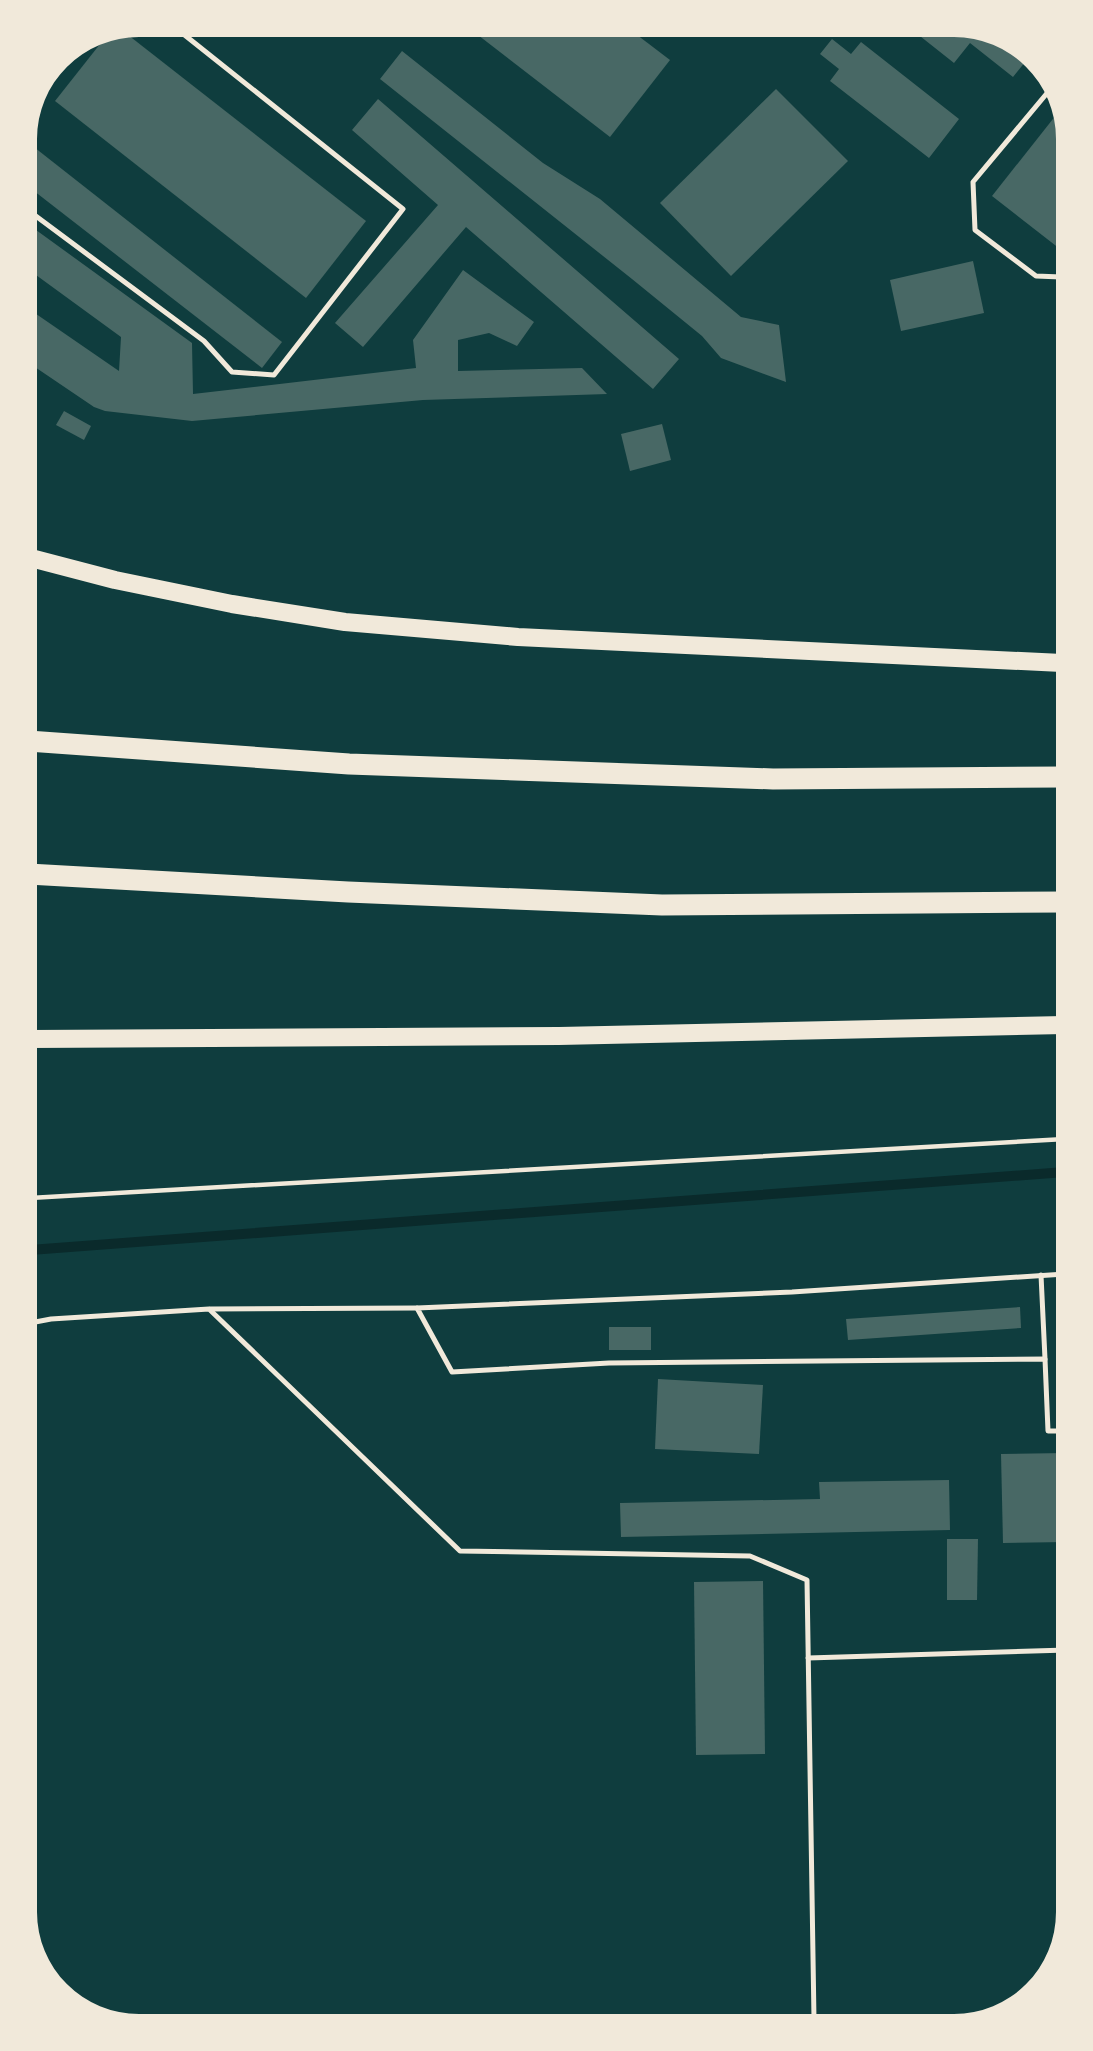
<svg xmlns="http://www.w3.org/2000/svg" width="1093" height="2051" viewBox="0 0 1093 2051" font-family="'Exo 2',sans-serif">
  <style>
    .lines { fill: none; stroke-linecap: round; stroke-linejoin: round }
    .stream { stroke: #0a2a2b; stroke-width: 10 }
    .building { fill: #486865 }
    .path { stroke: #f1e9da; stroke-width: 4.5 }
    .service { stroke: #f1e9da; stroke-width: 5 }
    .primary { stroke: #f1e9da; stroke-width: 18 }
    .motorway { stroke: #f1e9da; stroke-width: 21 }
  </style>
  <rect width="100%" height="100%" fill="#0f3d3e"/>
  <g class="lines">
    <path class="stream" d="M30 1250 1065 1172"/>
  </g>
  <g class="building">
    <path d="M465 25H624L670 60 610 137Z"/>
    <path d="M906 25H962L1023 48 1030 56 1013 77 970 43 954 63Z"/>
    <path d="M123 31 366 221 306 298 55 101 104 39Z"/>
    <path d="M832 39 851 54 861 42 959 119 929 158 830 81 839 69 820 54Z"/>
    <path d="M402 51 543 163 600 199 741 317 779 325 786 382 721 358 702 336 632 279 380 79Z"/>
    <path d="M776 89 848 161 731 276 660 203Z"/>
    <path d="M378 99 679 359 653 389 466 227 363 347 335 323 438 205 352 130Z"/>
    <path d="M1060 110V249L992 196Z"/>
    <path d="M25 140 282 342 262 368 25 184Z"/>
    <path d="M25 222 192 343 193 394 416 368 413 340 463 270 534 322 517 346 489 333 458 340V371L582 368 607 394 423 400 192 421 105 411 94 407 26 361V307L119 371 121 337 25 267Z"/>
    <path d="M973 261 984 313 901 331 890 280Z"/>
    <path d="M64 411 91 426 84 440 56 425Z"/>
    <path d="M662 424 671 460 630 471 621 434Z"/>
    <path d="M1020 1307 1021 1328 848 1340 846 1319Z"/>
    <rect x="609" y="1327" width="42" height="23"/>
    <path d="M658 1379 763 1385 759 1454 655 1449Z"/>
    <path d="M1066 1453 1067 1542 1003 1543 1001 1454Z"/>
    <path d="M949 1480 950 1530 621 1537 620 1503 820 1499 819 1482Z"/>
    <path d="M947 1539H978L977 1600H947Z"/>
    <path d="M763 1581 765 1754 696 1755 694 1582Z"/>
  </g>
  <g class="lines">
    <path class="path" d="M30 1198 1065 1139"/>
    <g class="service">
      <path d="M1053 86 973 182 975 230 1036 276 1061 277"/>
      <path d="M25 208 204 341 232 372 274 375 403 209 172 25"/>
      <path d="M1065 1274 792 1292 417 1308 452 1372 609 1363 1045 1359 1048 1431H1066"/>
      <path d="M1041 1275 1045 1359"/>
      <path d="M210 1309 417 1308"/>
      <path d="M30 1323 51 1319 209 1309 460 1551 750 1556 807 1580 814 2019"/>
      <path d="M808 1658 1067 1650"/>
    </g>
    <g class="primary">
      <path d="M27 557 115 580 232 604 345 622 518 637 1062 663"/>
      <path d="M29 1039 559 1036 1064 1025"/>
    </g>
    <g class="motorway">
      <path d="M28 741 349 764 773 779 1063 777"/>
      <path d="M28 874 348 892 662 905 1064 902"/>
    </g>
  </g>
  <path d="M0 0H1093V2051H0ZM139 37H954A102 102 0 0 1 1056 139V1912A102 102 0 0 1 954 2014H139A102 102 0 0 1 37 1912V139A102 102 0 0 1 139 37Z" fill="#f1e9da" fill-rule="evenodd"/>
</svg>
